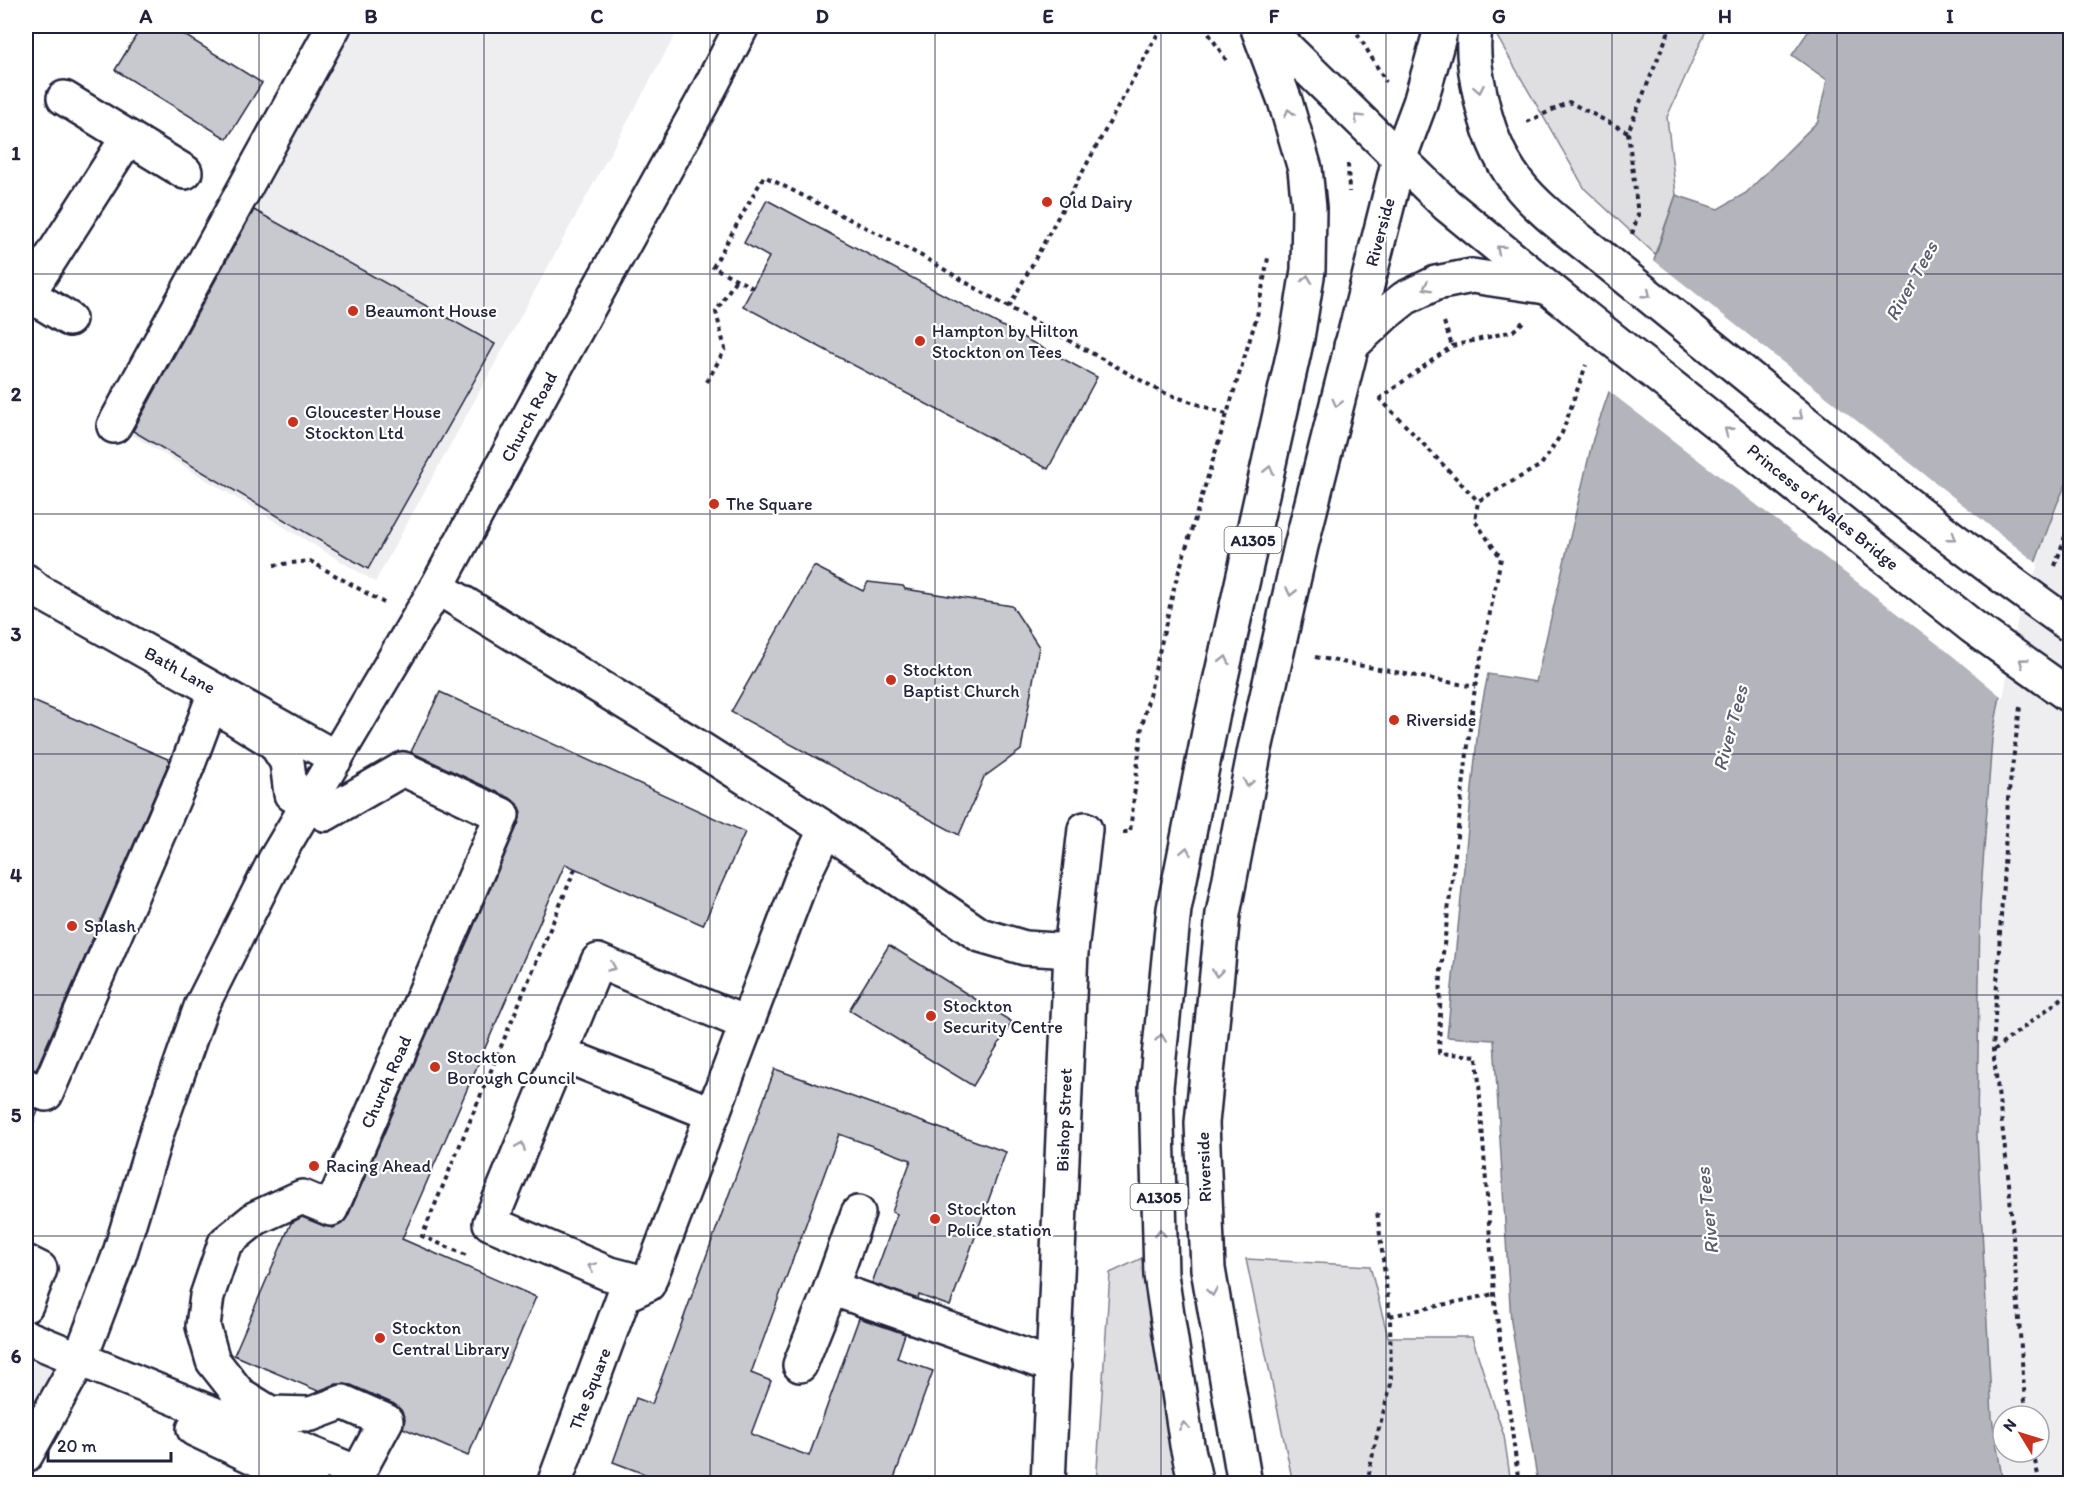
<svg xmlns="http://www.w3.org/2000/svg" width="2096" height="1509" viewBox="0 0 2096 1509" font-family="Itim,sans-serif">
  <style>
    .built { fill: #eeeef1; fill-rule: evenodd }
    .green { fill: #dfdfe2; stroke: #80808e; stroke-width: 1.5 }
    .water { fill: #b4b4bc; stroke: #7a7a88; stroke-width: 1.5 }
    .pier { fill: #fff }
    .building { fill: #c8c8cf; stroke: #22223b; stroke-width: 1.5 }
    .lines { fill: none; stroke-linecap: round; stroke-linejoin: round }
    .minor-casing { stroke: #22223b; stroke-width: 38 }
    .major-casing { stroke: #22223b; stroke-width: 38 }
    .path { stroke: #22223b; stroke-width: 4; stroke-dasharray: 4.5 4.5; stroke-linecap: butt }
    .minor { stroke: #fff; stroke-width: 33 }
    .major { stroke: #fff; stroke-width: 33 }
    .minor-bridge-casing { stroke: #22223b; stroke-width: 38; stroke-linecap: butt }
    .minor-bridge { stroke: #fff; stroke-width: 33 }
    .oneway { stroke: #9c9ca7 }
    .grid { fill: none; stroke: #22223b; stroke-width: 1.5; stroke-opacity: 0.55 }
    .poi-dot { fill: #c8321e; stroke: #fff; stroke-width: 2 }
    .labels { text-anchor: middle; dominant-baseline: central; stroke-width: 4.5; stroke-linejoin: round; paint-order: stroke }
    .shield { fill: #fff; stroke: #646476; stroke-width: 1.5 }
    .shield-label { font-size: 16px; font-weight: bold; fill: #22223b }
    .poi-label { font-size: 18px; fill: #22223b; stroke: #fff; text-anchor: start }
    .street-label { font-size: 18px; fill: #22223b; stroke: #fff }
    .water-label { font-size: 20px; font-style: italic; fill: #5c5c6f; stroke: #fff }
    .neatline { fill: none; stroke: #22223b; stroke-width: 2 }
    .grid-label { font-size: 20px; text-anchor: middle; font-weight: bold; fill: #22223b }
  </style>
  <rect width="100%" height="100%" fill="#fff"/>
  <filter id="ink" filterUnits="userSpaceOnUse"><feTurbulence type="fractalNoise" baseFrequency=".0167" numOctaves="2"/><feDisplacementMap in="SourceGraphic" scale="12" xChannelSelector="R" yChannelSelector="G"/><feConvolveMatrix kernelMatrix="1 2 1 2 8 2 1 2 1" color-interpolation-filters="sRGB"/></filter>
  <g filter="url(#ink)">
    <g class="built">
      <path d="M321 26H680L375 582 104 418Z"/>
      <path d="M2070 475V1483L2003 1484 1992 1417 1977 1135 1980 905 1992 739 2015 617 2057 504ZM2003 1416H2039V1452H2003Z"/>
      <path d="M26 1341 73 1373 26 1455Z"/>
    </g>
    <g class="green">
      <path d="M1491 26H1708L1667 117 1676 195 1655 254 1585 189Z"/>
      <path d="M1142 1258 1152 1332 1179 1483 1096 1484 1110 1273Z"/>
      <path d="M1246 1259 1370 1266 1388 1337H1472L1504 1436 1511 1483H1293Z"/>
    </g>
    <path class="water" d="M1812 26H2070V475L2057 504 2015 617 1992 739 1980 905 1977 1135 1992 1417 2003 1483H1538L1511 1322 1494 1040 1447 1037 1479 719 1488 674 1536 682 1593 439 1676 195 1718 209 1746 193 1818 121 1827 80 1792 55Z"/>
    <path class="pier" d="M1651 258 2038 564 2018 617 2003 698 1948 652 1606 389Z"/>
    <g class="building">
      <path d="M142 26H170L262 83 227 139 115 70Z"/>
      <path d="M767 200 1097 377 1048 469 743 306 769 257 744 243Z"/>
      <path d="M254 210 495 344 368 569 133 431Z"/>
      <path d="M814 566 863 591 868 582 903 586 905 589 1012 606 1039 647 1021 750 984 777 959 835 731 712Z"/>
      <path d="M440 692 745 832 703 925 565 864 402 1239 536 1297 468 1456 403 1428 405 1419 401 1410 394 1404 351 1385 336 1384 318 1391 234 1355 291 1223 302 1217 324 1226 333 1228 342 1224 348 1216 519 822 521 812 518 805 510 798 411 752Z"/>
      <path d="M26 698 170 760 36 1070 26 1068Z"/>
      <path d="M889 945 1012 1022 973 1086 849 1010Z"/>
      <path d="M775 1069 1006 1152 950 1306 919 1295 918 1299 872 1283 897 1214 892 1212 911 1160 839 1134 751 1373 771 1381 751 1434 809 1456 859 1318 905 1334 897 1358 933 1371 892 1484H671L613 1462 636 1398 652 1404Z"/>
      <path d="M26 1106 38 1111 26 1141Z"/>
    </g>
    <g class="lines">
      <defs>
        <g id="minor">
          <path d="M1264 26 1447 205 1578 312"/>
          <path d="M1476 26C1471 45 1475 70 1479 89 1496 180 1533 203 1601 257"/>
          <path d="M64 98 185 172"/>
          <path d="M26 293 69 319"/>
          <path d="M28 294 128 137"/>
          <path d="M114 426 334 26"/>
          <path d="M26 581 38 591 336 758"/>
          <path d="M437 587 693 744 826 829 980 935 1025 948 1071 951"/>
          <path d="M559 1053 713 1114"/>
          <path d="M26 1086 46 1094 187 767 211 703 275 743 287 762 291 794 325 814 403 769 502 815 331 1209 302 1197 256 1218 225 1243 207 1296 203 1326 213 1361 239 1394 270 1413 311 1414 343 1402 386 1421 358 1473 26 1337"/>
          <path d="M26 1262 40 1269 26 1305"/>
          <path d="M648 1284 607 1273 490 1223 598 961 747 1024"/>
          <path d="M831 1288 858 1213"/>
          <path d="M800 1365 831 1288 1054 1366"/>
          <path d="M194 1429 311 1484"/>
          <path d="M26 1455 80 1359 119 1256 156 1135 201 1007 275 860 437 587 560 359 702 103 742 26"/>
          <path d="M554 1484 624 1295 648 1284 802 878 826 829"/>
          <path d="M1048 1484 1071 951 1085 829"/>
        </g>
        <g id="major">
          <path d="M1351 346 1385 314 1405 298 1436 283 1472 276 1546 287"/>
          <path d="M1196 1484 1187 1445 1161 1275 1156 1087 1174 909 1211 722 1297 338 1308 270 1309 208 1305 169 1285 101 1257 26"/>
          <path d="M1245 1484 1208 1269 1202 1123 1223 914 1255 749 1301 546 1399 159 1420 103 1442 26"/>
        </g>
      </defs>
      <use href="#minor" class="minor-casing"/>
      <use href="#major" class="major-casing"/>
      <g class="path">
        <path d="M1204 26 1228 63"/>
        <path d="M1353 26 1386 82"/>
        <path d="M1527 122 1569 102 1628 132"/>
        <path d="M1348 164 1349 192"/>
        <path d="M1632 234 1638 215 1628 132 1671 26"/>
        <path d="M753 288 713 267 764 176 920 255 994 299 1162 392 1226 414"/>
        <path d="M1009 307 1162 26"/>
        <path d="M1444 322 1452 346"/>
        <path d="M707 382 725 349 716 312 736 279"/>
        <path d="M1379 398 1478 501"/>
        <path d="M1379 399 1452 346 1513 331 1523 322"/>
        <path d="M274 565 310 561 384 603"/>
        <path d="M2055 566 2070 522"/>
        <path d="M1315 657 1475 687"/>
        <path d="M2020 707 2008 799 1993 1050 2009 1183 2026 1416"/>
        <path d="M1123 832H1130L1142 726 1175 584 1257 316 1268 258"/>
        <path d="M1994 1050 2070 992"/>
        <path d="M466 1255 422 1236 575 869"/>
        <path d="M1390 1316 1494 1294"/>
        <path d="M2033 1452 2040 1484"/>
        <path d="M1367 1484 1375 1443 1391 1384 1390 1316 1377 1211"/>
        <path d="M1519 1484 1494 1294 1477 1056 1439 1053 1441 970 1475 687 1501 558 1475 521 1478 501 1541 465 1562 433 1586 365"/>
      </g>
      <use href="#minor" class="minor"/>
      <use href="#major" class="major"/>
      <defs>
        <g id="minor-bridge">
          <path d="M1601 257C1756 382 1908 511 2070 625"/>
          <path d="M1578 312 1973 627 2070 696"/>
        </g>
      </defs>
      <use href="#minor-bridge" class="minor-bridge-casing"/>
      <use href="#minor-bridge" class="minor-bridge"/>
    </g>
    <defs><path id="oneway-chevron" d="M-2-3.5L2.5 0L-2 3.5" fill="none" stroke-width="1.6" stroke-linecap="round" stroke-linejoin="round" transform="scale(1.5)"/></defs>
    <g class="oneway">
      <use href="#oneway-chevron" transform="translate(1479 89) rotate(79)"/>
      <use href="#oneway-chevron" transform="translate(1289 113) rotate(-106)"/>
      <use href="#oneway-chevron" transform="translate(1358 118) rotate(-135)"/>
      <use href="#oneway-chevron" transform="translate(1500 249) rotate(-140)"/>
      <use href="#oneway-chevron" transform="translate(1307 279) rotate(-82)"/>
      <use href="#oneway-chevron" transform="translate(1427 287) rotate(153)"/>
      <use href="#oneway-chevron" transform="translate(1647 294) rotate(39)"/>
      <use href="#oneway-chevron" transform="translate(1337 403) rotate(104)"/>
      <use href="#oneway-chevron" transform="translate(1799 416) rotate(39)"/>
      <use href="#oneway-chevron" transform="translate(1728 431) rotate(-142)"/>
      <use href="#oneway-chevron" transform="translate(1269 470) rotate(-77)"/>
      <use href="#oneway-chevron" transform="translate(1952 537) rotate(38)"/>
      <use href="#oneway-chevron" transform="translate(1291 592) rotate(103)"/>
      <use href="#oneway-chevron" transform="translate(1225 660) rotate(-77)"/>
      <use href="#oneway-chevron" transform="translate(2023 662) rotate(-144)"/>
      <use href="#oneway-chevron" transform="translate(1248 783) rotate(101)"/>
      <use href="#oneway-chevron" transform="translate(1186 851) rotate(-79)"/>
      <use href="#oneway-chevron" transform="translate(612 967) rotate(23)"/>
      <use href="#oneway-chevron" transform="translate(1217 973) rotate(96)"/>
      <use href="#oneway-chevron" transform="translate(1161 1038) rotate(-84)"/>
      <use href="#oneway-chevron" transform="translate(521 1146) rotate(-68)"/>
      <use href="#oneway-chevron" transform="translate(1160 1233) rotate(-92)"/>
      <use href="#oneway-chevron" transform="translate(592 1267) rotate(-157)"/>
      <use href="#oneway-chevron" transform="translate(1212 1292) rotate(81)"/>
      <use href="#oneway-chevron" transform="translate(1184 1426) rotate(-99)"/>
    </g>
  </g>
  <path class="grid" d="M259 26V1484M484 26V1484M710 26V1484M935 26V1484M1161 26V1484M1386 26V1484M1612 26V1484M1837 26V1484M26 274H2070M26 514H2070M26 754H2070M26 995H2070M26 1236H2070"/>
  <g class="poi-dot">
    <circle cx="1047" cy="202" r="6"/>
    <circle cx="353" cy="311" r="6"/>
    <circle cx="920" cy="341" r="6"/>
    <circle cx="293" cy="422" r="6"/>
    <circle cx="714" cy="504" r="6"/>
    <circle cx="891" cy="680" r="6"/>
    <circle cx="1394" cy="720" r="6"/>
    <circle cx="72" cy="926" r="6"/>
    <circle cx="931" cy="1016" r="6"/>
    <circle cx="435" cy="1067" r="6"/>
    <circle cx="314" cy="1166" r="6"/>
    <circle cx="935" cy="1219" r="6"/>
    <circle cx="380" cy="1338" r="6"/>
  </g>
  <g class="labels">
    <g class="shield">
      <rect x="1224.5" y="527" width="57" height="26" rx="4.5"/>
      <rect x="1130.5" y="1184" width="57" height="26" rx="4.5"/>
    </g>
    <g class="shield-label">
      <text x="1253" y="540">A1305</text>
      <text x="1159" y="1197">A1305</text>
    </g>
    <g class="poi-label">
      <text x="1059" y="202">Old Dairy</text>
      <text x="365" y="311">Beaumont House</text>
      <text x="932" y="331">Hampton by Hilton<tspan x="932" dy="21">Stockton on Tees</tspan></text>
      <text x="305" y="412">Gloucester House<tspan x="305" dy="21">Stockton Ltd</tspan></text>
      <text x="726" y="504">The Square</text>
      <text x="903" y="670">Stockton<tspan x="903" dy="21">Baptist Church</tspan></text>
      <text x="1406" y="720">Riverside</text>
      <text x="84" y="926">Splash</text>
      <text x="943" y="1006">Stockton<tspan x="943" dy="21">Security Centre</tspan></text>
      <text x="447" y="1057">Stockton<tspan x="447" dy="21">Borough Council</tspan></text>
      <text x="326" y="1166">Racing Ahead</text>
      <text x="947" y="1209">Stockton<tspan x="947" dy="21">Police station</tspan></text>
      <text x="392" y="1328">Stockton<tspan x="392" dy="21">Central Library</tspan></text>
    </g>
    <g class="street-label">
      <text transform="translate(1380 232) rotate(-75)">Riverside</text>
      <text transform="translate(529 417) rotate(-62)">Church Road</text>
      <text transform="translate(1823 507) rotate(39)">Princess of Wales Bridge</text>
      <text transform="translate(180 670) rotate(29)">Bath Lane</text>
      <text transform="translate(386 1082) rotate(-66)">Church Road</text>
      <text transform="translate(1064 1120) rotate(-88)">Bishop Street</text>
      <text transform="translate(1204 1167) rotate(-92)">Riverside</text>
      <text transform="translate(590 1389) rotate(-69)">The Square</text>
    </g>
    <g class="water-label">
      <text transform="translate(1911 281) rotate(-61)">River Tees</text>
      <text transform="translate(1730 728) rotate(-75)">River Tees</text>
      <text transform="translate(1707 1211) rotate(-96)">River Tees</text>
    </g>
  </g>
  <rect width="2096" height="1509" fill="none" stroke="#fff" stroke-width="66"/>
  <g transform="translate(2021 1434) rotate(308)"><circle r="28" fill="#ffffff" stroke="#a7a7b1" stroke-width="1.5"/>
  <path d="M0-4.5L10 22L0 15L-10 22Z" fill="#c8321e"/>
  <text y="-9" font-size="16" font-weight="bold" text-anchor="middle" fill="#22223b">N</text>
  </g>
  <path d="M48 1452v9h123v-9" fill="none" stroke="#22223b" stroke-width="3"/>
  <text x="57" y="1452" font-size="18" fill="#22223b" stroke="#ffffff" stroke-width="4.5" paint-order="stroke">20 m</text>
  <rect x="33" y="33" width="2030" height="1443" class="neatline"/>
  <g class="grid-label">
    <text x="146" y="23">A</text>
    <text x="371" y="23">B</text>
    <text x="597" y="23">C</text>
    <text x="822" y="23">D</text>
    <text x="1048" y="23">E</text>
    <text x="1274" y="23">F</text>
    <text x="1499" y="23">G</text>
    <text x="1725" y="23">H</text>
    <text x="1950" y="23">I</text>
    <text x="16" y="160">1</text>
    <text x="16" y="401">2</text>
    <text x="16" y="641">3</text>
    <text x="16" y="882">4</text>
    <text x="16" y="1122">5</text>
    <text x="16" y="1363">6</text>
  </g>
</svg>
